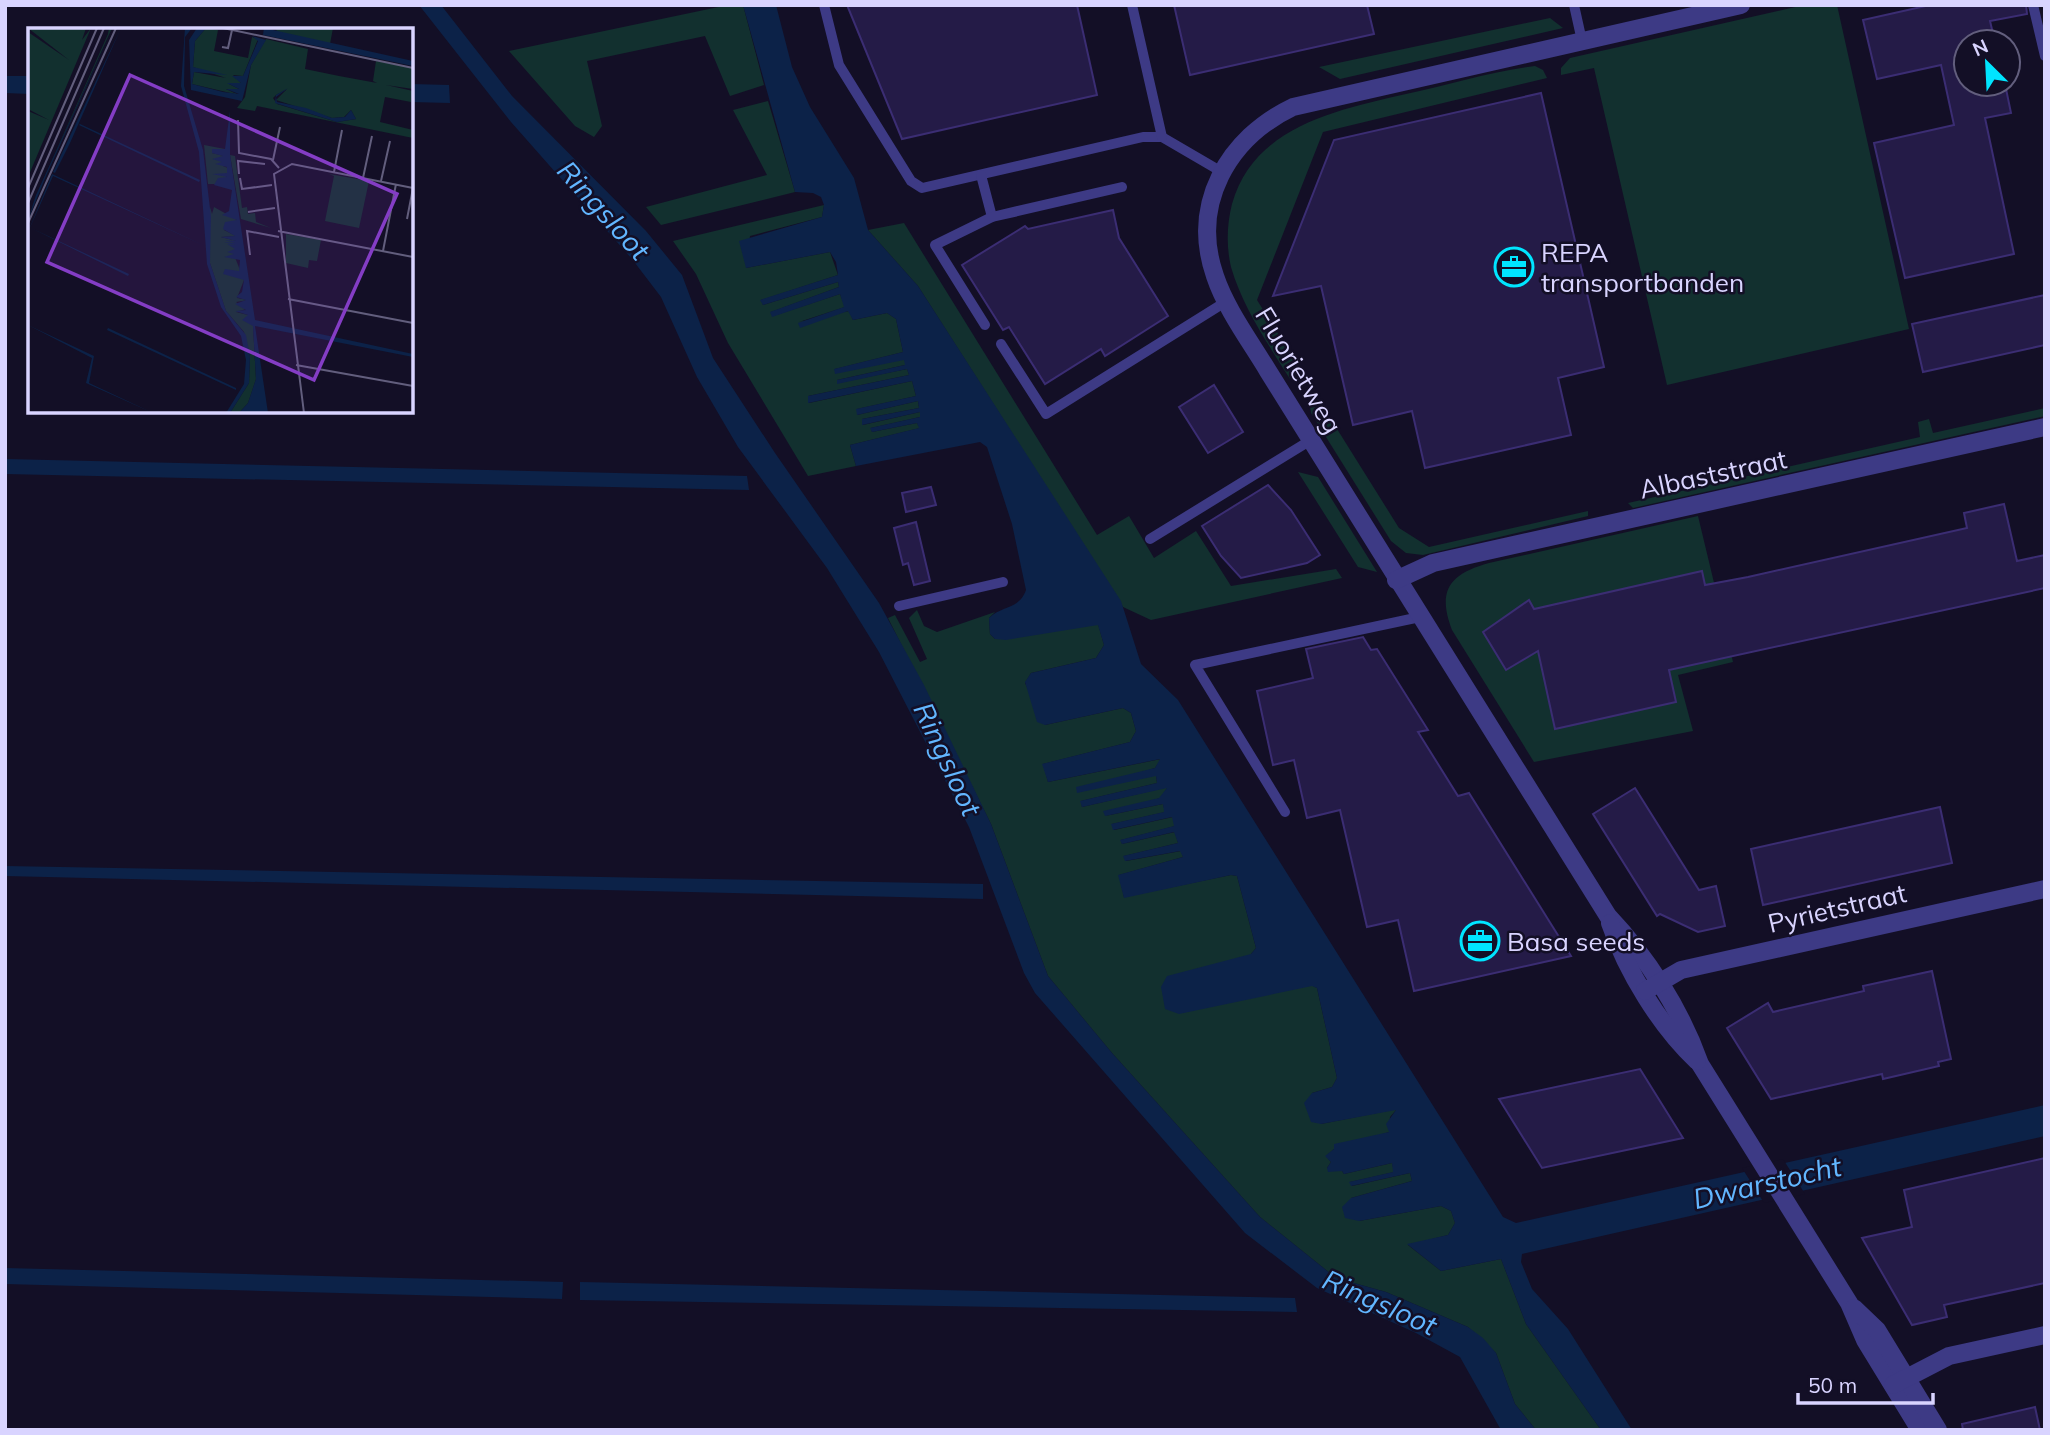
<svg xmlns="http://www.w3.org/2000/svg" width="2050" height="1435" viewBox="0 0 2050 1435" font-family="Mulish,sans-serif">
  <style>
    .green { fill: #12302f }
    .water { fill: #0c2248 }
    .pier { fill: #130f26 }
    .building { fill: #241b47; stroke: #3b2d73; stroke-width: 2 }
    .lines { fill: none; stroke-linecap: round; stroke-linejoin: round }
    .lane { stroke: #3d3a85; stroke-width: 10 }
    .street { stroke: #3d3a85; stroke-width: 18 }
    .labels { text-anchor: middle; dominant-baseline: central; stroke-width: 5; stroke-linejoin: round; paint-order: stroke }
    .poi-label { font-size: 26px; fill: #d9d4ff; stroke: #130f26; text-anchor: start }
    .street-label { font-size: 26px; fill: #d9d4ff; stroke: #130f26 }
    .water-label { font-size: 28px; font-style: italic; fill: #62b6ff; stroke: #130f26 }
    .inset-road { fill: none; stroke: #625e7d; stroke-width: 2 }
    .view { fill: #843dc5; fill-opacity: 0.15; stroke: #843dc5; stroke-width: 3.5 }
    .inset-edge { fill: none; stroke: #d9d4ff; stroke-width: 3.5 }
  </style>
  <rect width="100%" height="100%" fill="#130f26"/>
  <g class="green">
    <path d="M728 5H743L764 85 730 96 705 36 587 61 602 126 594 137 575 126 509 51Z"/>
    <path d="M1804 5H1837L1909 329 1667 385 1594 68 1561 75V68L1570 58Z"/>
    <path d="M1550 18 1563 28 1340 79 1319 67Z"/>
    <path d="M1535 66 1543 70 1547 78 1323 132 1257 300 1307 380 1299 383 1290 379C1268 344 1243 308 1231 267 1226 246 1227 224 1232 204 1254 126 1337 110 1406 94 1448 85 1492 71 1535 66Z"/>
    <path d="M768 101 795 192 661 225 646 207 767 175 733 110Z"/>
    <path d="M824 205 822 217 750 236 746 268 830 252 838 275 761 300 763 305 838 282 839 287 771 312 773 316 840 294 845 307 799 322 849 311 853 320 887 313 896 319 903 352 835 369V373L905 359V365L837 380 838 383 907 369 909 375 808 396 809 403 912 381 916 396 857 409V415L918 401 919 408 862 419 863 425 920 412V417L871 428 872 432 917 423 920 428 850 445 856 466 808 476 728 343 696 274 673 241Z"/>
    <path d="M904 223 1097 535 1129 516 1154 558 1196 531 1231 586 1336 569 1342 578 1151 620 1123 607 918 286 868 230Z"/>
    <path d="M1317 397 1399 528 1429 547 1588 511V516L1423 555 1406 553 1391 541 1311 413 1310 406Z"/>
    <path d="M2045 408V416L1633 508 1628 503 1920 437 1918 422 1929 419 1933 433Z"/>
    <path d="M1298 472 1318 477 1377 572 1358 567Z"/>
    <path d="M1698 516 1733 662 1678 675 1693 731 1534 762 1452 630C1437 591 1449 574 1489 563Z"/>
    <path d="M917 610 924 626 937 632 995 612 989 618 990 634 995 639 1098 624 1104 645 1096 658 1031 673 1025 683 1045 725 1123 708 1131 713 1136 731 1130 742 1043 764 1048 782 1161 759 1155 768 1078 792 1156 775 1157 783 1081 801 1082 807 1168 787 1160 798 1105 816 1163 804 1165 812 1112 824 1114 830 1173 817 1175 826 1121 840 1122 844 1175 832 1178 843 1124 856 1126 861 1181 851 1183 857 1119 875 1124 897 1231 875 1237 876 1256 948 1251 954 1317 988 1337 1078 1332 1087 1312 1093 1321 1124 1397 1109 1390 1117 1389 1132 1334 1149 1326 1156 1331 1162 1327 1168 1342 1171 1344 1174 1392 1163 1394 1172 1350 1182 1352 1186 1410 1173 1412 1181 1351 1198 1359 1221 1441 1206 1451 1211 1455 1223 1448 1235 1408 1245 1441 1271 1501 1259 1526 1324 1601 1430H1536L1515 1404 1496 1353 1468 1327 1386 1292 1336 1278 1260 1217 1112 1053 1048 976 991 824 888 618 895 615 920 662 927 659 909 618Z"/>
  </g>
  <g class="water">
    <path d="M419 5H441L512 96 646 231 682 275 713 358 775 453 879 603 924 685 991 824 1048 976 1112 1053 1260 1217 1336 1278 1386 1292 1468 1327 1483 1338 1496 1353 1515 1404 1536 1430H1501L1460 1357 1416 1333 1317 1288 1245 1233 1035 993 1024 973 969 827 879 652 827 568 738 447 697 377 661 297 632 259 511 122Z"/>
    <path d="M743 5H776L792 67 810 107 854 178 868 230 918 286 1121 601 1141 664 1178 700 1503 1217 1516 1223 2045 1105V1136L1522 1254 1521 1262 1532 1289 1568 1329 1632 1430H1601L1526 1324 1501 1259 1441 1271 1407 1244 1448 1235 1455 1223 1451 1211 1441 1206 1359 1221 1345 1218 1342 1207 1351 1198 1412 1181 1410 1173 1351 1186 1349 1182 1393 1172 1392 1163 1344 1174 1342 1171 1328 1172 1327 1168 1331 1162 1325 1156 1334 1149V1144L1389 1132 1386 1124 1396 1110 1321 1124 1311 1122 1304 1103 1312 1093 1332 1087 1337 1078 1317 988 1312 986 1179 1014 1165 1009 1161 987 1167 976 1251 954 1256 948 1237 876 1231 875 1124 898 1118 875 1183 857 1180 851 1125 861 1123 856 1178 843 1174 832 1122 844 1120 840 1174 826 1172 817 1113 830 1111 824 1164 812 1163 804 1105 816 1103 811 1159 798 1167 788 1082 807 1080 801 1157 783 1156 776 1077 793 1076 787 1155 768 1160 759 1048 782 1042 764 1130 742 1136 731 1131 713 1123 708 1045 725 1037 722 1025 682 1031 673 1096 658 1104 645 1098 625 1006 640 995 639 990 634 989 618C1002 605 1019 610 1026 590L1012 524 987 447 980 442 856 466 850 445 919 428 917 423 872 432 870 428 920 417V412L862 425V419L919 408 918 401 857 415 856 409 916 396 912 381 808 403V396L909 375 907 369 837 384V380L905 365 904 360 835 374 834 369 903 352 896 319 887 313 853 320 848 311 800 328 798 323 844 307 840 294 772 317 770 312 839 287 838 282 763 305 760 300 838 275 836 262 830 252 746 268 739 241 822 217 824 205 821 197 813 193 795 192Z"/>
    <path d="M5 76H30V94L5 93Z"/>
    <path d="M411 84 449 85 450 103 411 102Z"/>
    <path d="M5 459 747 476 749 490 5 474Z"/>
    <path d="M5 866 983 884V899L5 876Z"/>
    <path d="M5 1268 563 1282 562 1299 5 1284Z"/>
    <path d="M580 1282 1295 1298 1297 1312 580 1300Z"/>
  </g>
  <path class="pier" d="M1783 1159 1805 1194 1764 1203 1742 1168Z"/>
  <g class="building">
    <path d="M847 5H1077L1097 95 902 139Z"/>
    <path d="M1174 5H1367L1374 34 1190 75Z"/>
    <path d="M1930 5H2026L2027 14 1990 21 1995 42H1966V84H2005L2011 113 1985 118 2014 254 1905 278 1874 143 1954 125 1941 65 1877 79 1863 20Z"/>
    <path d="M1541 93 1604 367 1558 378 1571 435 1425 468 1412 411 1353 425 1321 286 1273 296 1334 140Z"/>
    <path d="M1113 210 1119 238 1168 316 1105 356 1101 349 1045 384 1009 327 1003 330 962 265 1025 226 1028 229Z"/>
    <path d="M2045 295V345L1923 372 1912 324Z"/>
    <path d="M1214 385 1243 432 1208 453 1179 407Z"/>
    <path d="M1268 485 1291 510 1320 555 1307 563 1241 578 1221 556 1202 526Z"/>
    <path d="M931 487 936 505 906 512 902 493Z"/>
    <path d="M2004 504 2017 561 2045 555V588L1669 670 1676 702 1555 729 1538 651 1506 670 1483 632 1529 600 1534 609 1702 571 1705 585 1748 577 1967 528 1964 513Z"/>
    <path d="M916 522 930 581 914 585 908 563 903 565 894 528Z"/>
    <path d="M1363 637 1371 650 1377 649 1428 730 1418 732 1458 796 1469 793 1571 956 1414 991 1398 920 1367 927 1340 810 1307 818 1294 760 1273 765 1257 691 1313 678 1306 649Z"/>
    <path d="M1635 788 1699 890 1716 886 1725 926 1698 932 1660 914 1657 916 1593 814Z"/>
    <path d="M1940 807 1952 863 1763 905 1751 849Z"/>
    <path d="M1932 971 1951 1059 1938 1062 1939 1066 1883 1079 1882 1074 1771 1099 1727 1028 1768 1003 1773 1012 1864 991 1863 986Z"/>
    <path d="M1640 1069 1683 1138 1542 1168 1499 1099Z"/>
    <path d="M2045 1158V1283L1944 1305 1947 1317 1912 1325 1862 1238 1912 1227 1904 1190Z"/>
    <path d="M2035 1407 2040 1430H1963L1962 1424Z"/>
  </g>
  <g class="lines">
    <g class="lane">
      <path d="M824 5 839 65 911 181 922 188 1143 137H1162L1222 172"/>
      <path d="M1132 5 1162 137"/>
      <path d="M1574 5 1582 41"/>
      <path d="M2033 5 2045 56"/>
      <path d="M981 175 992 217"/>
      <path d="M985 325 935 245 992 217 1122 187"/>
      <path d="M1001 344 1046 414 1227 301"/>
      <path d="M1150 539 1311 440"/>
      <path d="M899 606 1003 582"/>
      <path d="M1285 812 1195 665 1420 617"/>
    </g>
    <g class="street">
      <path d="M1741 5 1293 107C1228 138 1190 204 1215 276 1226 309 1250 341 1268 371L1608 916C1647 957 1681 1010 1700 1064L1849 1303 1865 1340 1920 1430"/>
      <path d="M1396 580 1433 563 2045 427"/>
      <path d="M1610 923C1627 972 1660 1026 1697 1061"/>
      <path d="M1645 991 1681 970 2045 889"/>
      <path d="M1854 1308 1877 1330 1938 1430"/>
      <path d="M1893 1385 1949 1356 2045 1335"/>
    </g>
  </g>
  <defs>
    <symbol id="office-ring" viewBox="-11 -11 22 22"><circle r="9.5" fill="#130f26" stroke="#00e5ff" stroke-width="1.5"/><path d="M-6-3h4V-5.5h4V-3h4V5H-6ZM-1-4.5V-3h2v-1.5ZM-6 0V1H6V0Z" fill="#00e5ff"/></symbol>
  </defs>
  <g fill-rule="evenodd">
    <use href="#office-ring" x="1492" y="245" width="44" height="44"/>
    <use href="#office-ring" x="1458" y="919" width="44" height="44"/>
  </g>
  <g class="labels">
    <g class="poi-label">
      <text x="1541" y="252">REPA<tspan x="1541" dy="30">transportbanden</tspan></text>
      <text x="1507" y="941">Basa seeds</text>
    </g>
    <g class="street-label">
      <text transform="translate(1299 370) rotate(59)">Fluorietweg</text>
      <text transform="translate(1713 474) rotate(-12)">Albaststraat</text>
      <text transform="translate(1837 908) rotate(-13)">Pyrietstraat</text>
    </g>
    <g class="water-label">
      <text transform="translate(604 210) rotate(48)">Ringsloot</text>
      <text transform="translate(948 759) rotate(65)">Ringsloot</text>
      <text transform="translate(1767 1182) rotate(-13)">Dwarstocht</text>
      <text transform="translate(1380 1302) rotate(24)">Ringsloot</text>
    </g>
  </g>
  <g transform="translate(28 28)">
    <rect width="385" height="385" fill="#130f26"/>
    <path d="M0 0H58L54 12 63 0 0 149V83L21 92 0 81V4L41 32ZM81 0H84L0 186 80 6ZM178 0 190 2 186 23 220 30 224 9 230 11 215 48 205 47 213 55 201 56 211 61H198L211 67 164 56 166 44 198 50 165 39 167 13ZM248 0H305L302 16 249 5ZM238 11 280 21 277 41 311 48 349 55 345 53 348 33 385 40V61L358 57 385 63 383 74 357 69 352 94 385 102V110L229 78 227 83 209 80 217 69 223 37ZM259 61 248 72 304 90 316 89 323 82 328 91 309 94 249 76 245 70 248 67ZM176 117 197 121 184 125 196 128 195 138 200 140 197 156H180ZM202 127 207 128 214 180 219 179 220 186 227 185 228 194 243 200 213 191ZM301 146 341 153 331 200 297 193 306 148ZM182 179 184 186 186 179 209 192 196 202 208 208 193 209 209 213 206 227 216 252 209 270 220 272 208 274 218 281 208 284 220 287 225 298 228 351 220 375 211 385H202L221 355 222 328 216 304 198 283 182 235ZM258 206 293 212 289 233 281 232 280 240 258 235Z" fill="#12302f" fill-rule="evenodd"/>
    <path d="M85 0 18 148 0 192 8 167ZM93 0 42 115 27 145 25 144ZM157 0H164L157 9 156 58 175 122 183 189 182 235 198 283 218 307 222 328 221 355 202 385H198L216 356 218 332 213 308 193 279 179 236 171 124 153 58ZM169 0H178L167 13 165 39 199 47 166 44 164 56 195 64 211 66 198 61H211L199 55H213L204 48H215L230 13 224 8 238 12 223 37 214 73 163 62 161 12ZM236 0 385 33V38L235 7ZM260 60 248 69 249 74 278 80 304 90 317 89 323 82 328 91 309 94 247 75 248 67ZM202 83V127L227 292 385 326V329L227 298 240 385H211L220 375 228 351 225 298 214 292 220 287 207 283 218 282 207 276 218 272 208 269 214 264 216 252 195 246 197 241 211 243 212 232 196 229 206 226 199 224 207 221 199 216 207 217 196 214 207 215 197 212 208 213 193 209 207 208 195 201 197 194 209 192 194 187 201 183 204 162 186 157 190 150 199 149 184 146 199 145V139L187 136 194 134 184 131 195 128 184 125V121H197ZM52 96 172 152 171 154 51 97ZM24 146 179 219 25 148 0 204ZM3 200 101 246 100 248ZM0 297 66 328 61 355 125 385 58 355 64 330ZM80 300 208 360V362L79 302Z" fill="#0c2248"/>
    <path class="inset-road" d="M195 0 385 40M194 19 200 20 204 2M210 92 211 125 243 131 251 140M245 132 252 99M306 144 314 102M211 146 210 133 237 136M212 150 214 161 244 157M335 150 344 108M353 153 362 113M0 160 69 0M0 175 76 0M220 184 247 180M379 191 385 160M0 195 88 0M250 203 385 229M355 223 368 156M222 227 219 203 251 209M260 271 385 295M268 337 385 358M276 385 246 146 264 136 385 160"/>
    <path class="view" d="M102 47 369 166 286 352 19 234Z"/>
    <rect width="385" height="385" class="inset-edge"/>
  </g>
  <rect width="2050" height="1435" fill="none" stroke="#d9d4ff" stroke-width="14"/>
  <g transform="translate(1987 63) rotate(336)"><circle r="33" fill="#130f26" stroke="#625e7d" stroke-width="2"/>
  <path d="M0-5L12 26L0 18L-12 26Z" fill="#00e5ff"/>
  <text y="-10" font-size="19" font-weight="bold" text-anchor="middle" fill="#d9d4ff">N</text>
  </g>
  <path d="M1798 1393v10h135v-10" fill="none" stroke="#d9d4ff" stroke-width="3.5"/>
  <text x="1808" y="1393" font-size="21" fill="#d9d4ff" stroke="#130f26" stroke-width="5" paint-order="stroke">50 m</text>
</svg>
